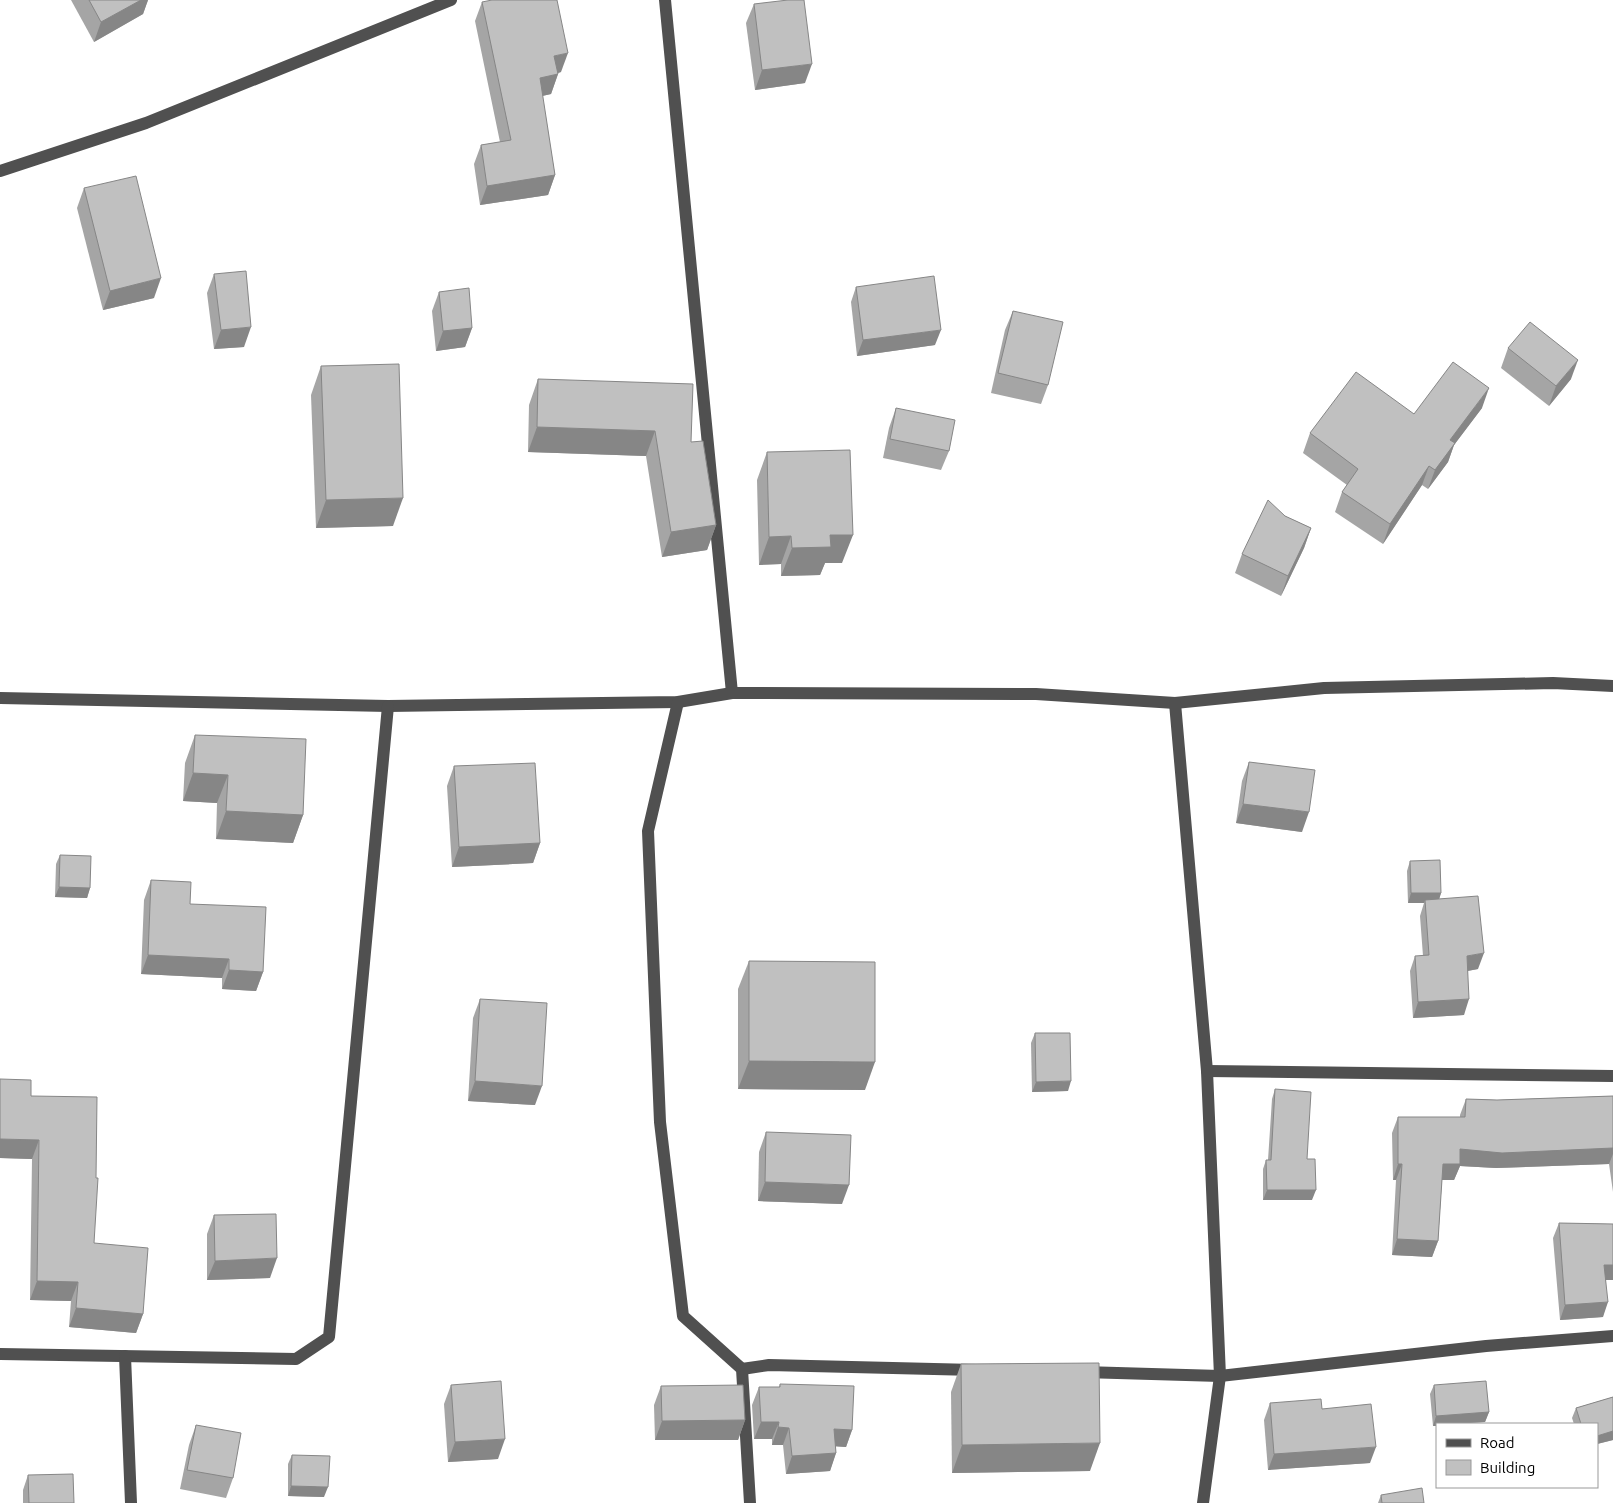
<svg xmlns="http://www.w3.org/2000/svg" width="1613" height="1503" viewBox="0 0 1613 1503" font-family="Ubuntu,sans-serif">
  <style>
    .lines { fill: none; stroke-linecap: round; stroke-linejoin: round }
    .minor { stroke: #505050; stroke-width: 12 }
    .wall { fill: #a5a5a5 }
    .shaded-wall { fill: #868686 }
    .building { fill: #c0c0c0; stroke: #868686 }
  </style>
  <rect width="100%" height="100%" fill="#fff"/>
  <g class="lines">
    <g class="minor">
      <path d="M665 0 732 693"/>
      <path d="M0 171 146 123 451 0"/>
      <path d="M0 698 388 706 678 702 732 693 1036 694 1175 703 1324 688 1553 683 1613 686"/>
      <path d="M678 702 648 831 660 1122 683 1316 742 1369 750 1503"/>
      <path d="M1175 703 1207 1071 1220 1376 1203 1503"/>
      <path d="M1207 1071 1613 1076"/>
      <path d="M0 1354 296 1359 329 1337 388 706"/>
      <path d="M125 1356 131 1503"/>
      <path d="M742 1369 769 1365 975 1370"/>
      <path d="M1083 1372 1220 1376 1486 1346 1613 1336"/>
    </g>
  </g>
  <g class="wall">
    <path d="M71 0H148L143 14 94 42Z"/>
    <path d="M482 2 561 72 558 73V74L551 94 542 96 555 175 548 195 480 205 474 164 481 145 500 142 475 21Z"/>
    <path d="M754 4 805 83 755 90 746 23Z"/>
    <path d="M84 188 154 298 103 310 77 208Z"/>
    <path d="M214 274 244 347 214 349 207 293Z"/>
    <path d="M856 287 935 345 857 356 851 302Z"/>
    <path d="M439 292 472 328 465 347 436 351 432 311Z"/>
    <path d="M1013 311 1048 385 1041 404 991 393 1005 330Z"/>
    <path d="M1508 348 1571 379 1549 406 1501 368Z"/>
    <path d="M321 366 393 526 316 528 311 395Z"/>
    <path d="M538 379 691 442 716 525 707 550 662 557 646 456 528 452 529 405Z"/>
    <path d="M896 408 949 451 941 470 883 458 889 428Z"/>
    <path d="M1482 408 1454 445 1448 462 1428 489 1422 485 1383 544 1335 512 1342 492 1347 485 1303 453 1310 433 1414 414Z"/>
    <path d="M767 452 842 563H825L820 575 781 576V564L759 565 757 480Z"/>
    <path d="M1285 516 1311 528 1304 548 1281 596 1235 573 1242 554Z"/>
    <path d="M195 735 303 815 293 843 216 839 217 803 183 801 185 763Z"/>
    <path d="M1249 762 1302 832 1236 823 1242 781Z"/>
    <path d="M454 766 540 843 533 863 452 867 447 786Z"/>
    <path d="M60 855 90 888 87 898 55 897 56 864Z"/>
    <path d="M1410 861 1441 893 1439 899 1478 969 1468 971 1464 1015 1413 1018 1410 971 1415 956H1423L1420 916 1424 903H1408L1407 871Z"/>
    <path d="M151 880 190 904 263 972 256 991 222 989V978L141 974 144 900Z"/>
    <path d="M749 961 865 1090 738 1089V989Z"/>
    <path d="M480 999 535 1105 468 1101 473 1018Z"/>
    <path d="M1035 1033 1068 1091 1032 1092 1031 1043Z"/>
    <path d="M0 1079 31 1096 94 1243 143 1314 136 1333 69 1327 71 1301 30 1300 32 1159 0 1158Z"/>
    <path d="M1275 1089 1307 1159 1312 1200H1263V1169L1266 1160H1268L1272 1099Z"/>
    <path d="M1613 1096V1192L1609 1164 1496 1168 1460 1166 1454 1180H1442L1438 1241 1432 1257 1392 1255 1396 1180H1393L1392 1133 1398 1117H1460V1115L1466 1099 1497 1100Z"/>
    <path d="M766 1132 842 1204 758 1201 759 1152Z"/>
    <path d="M214 1215 270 1278 207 1280V1234Z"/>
    <path d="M1559 1223 1613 1224V1280H1606L1603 1317 1560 1320 1553 1238Z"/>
    <path d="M961 1364 1090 1471 952 1473 951 1392Z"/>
    <path d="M780 1384 852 1430 846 1447 836 1446V1453L830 1471 786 1474 783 1445H772V1439H754L752 1405 759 1387H779Z"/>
    <path d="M451 1385 498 1459 448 1462 444 1404Z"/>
    <path d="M1434 1385 1489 1412 1485 1422 1453 1424H1437L1433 1426 1430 1394Z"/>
    <path d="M661 1386 745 1420 738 1440H655L654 1405Z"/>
    <path d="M1613 1397V1440L1597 1444V1424H1574L1572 1418 1576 1408Z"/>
    <path d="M1270 1403 1322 1409 1370 1463 1268 1470 1264 1420Z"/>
    <path d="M196 1425 233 1478 226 1498 180 1489 189 1445Z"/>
    <path d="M292 1455 324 1497 288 1496V1464Z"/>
    <path d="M28 1475 74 1503H23V1490Z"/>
    <path d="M1381 1495 1424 1503H1378Z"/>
  </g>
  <g class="shaded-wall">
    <path d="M141 0H148L143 14 94 42 101 22Z"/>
    <path d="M568 53 561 72 547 76 554 56Z"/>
    <path d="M812 64 805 83 755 90 762 70Z"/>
    <path d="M558 74 551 94 533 98 540 78Z"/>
    <path d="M555 175 548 195 480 205 487 186Z"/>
    <path d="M161 278 154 298 103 310 110 291Z"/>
    <path d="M251 327 244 347 214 349 221 330Z"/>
    <path d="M472 328 465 347 436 351 443 331Z"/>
    <path d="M941 330 935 345 857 356 863 340Z"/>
    <path d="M1578 360 1571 379 1549 406 1556 386Z"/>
    <path d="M1489 388 1482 408 1454 445 1448 462 1428 489 1435 470 1450 440Z"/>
    <path d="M537 427 655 431 646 456 528 452Z"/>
    <path d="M1429 466 1422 485 1383 544 1390 524Z"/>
    <path d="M403 498 393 526 316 528 326 500Z"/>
    <path d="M716 525 707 550 662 557 671 532Z"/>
    <path d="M1311 528 1304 548 1281 596 1288 576Z"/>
    <path d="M830 535H853L842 563H825L820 575 781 576 792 548Z"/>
    <path d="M791 536 781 564 759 565 769 537Z"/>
    <path d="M193 773 228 775 217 803 183 801Z"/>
    <path d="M1243 804 1309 812 1302 832 1236 823Z"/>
    <path d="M226 811 303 815 293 843 216 839Z"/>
    <path d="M540 843 533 863 452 867 459 847Z"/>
    <path d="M59 887 90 888 87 898 55 897Z"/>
    <path d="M1411 893H1441L1438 903 1425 900 1424 903H1408Z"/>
    <path d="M1484 953 1478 969 1461 972 1467 956Z"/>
    <path d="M148 955 229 959 222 978 141 974Z"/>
    <path d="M229 970 263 972 256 991 222 989Z"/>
    <path d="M1469 999 1464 1015 1413 1018 1418 1002Z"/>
    <path d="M749 1061 875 1062 865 1090 738 1089Z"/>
    <path d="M475 1081 542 1086 535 1105 468 1101Z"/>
    <path d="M1071 1081 1068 1091 1032 1092 1036 1082Z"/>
    <path d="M0 1139 39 1140 32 1159 0 1158Z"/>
    <path d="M1613 1148V1154L1609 1164 1496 1168 1460 1166 1454 1180H1437L1443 1164 1460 1149Z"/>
    <path d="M1398 1164H1402L1396 1180H1393Z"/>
    <path d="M765 1182 849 1185 842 1204 758 1201Z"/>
    <path d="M1267 1190H1316L1312 1200H1263Z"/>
    <path d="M1397 1239 1438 1241 1432 1257 1392 1255Z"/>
    <path d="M277 1258 270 1278 207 1280 215 1261Z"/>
    <path d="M1604 1265H1613V1280H1599Z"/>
    <path d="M37 1281 78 1282 71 1301 30 1300Z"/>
    <path d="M1608 1302 1603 1317 1560 1320 1565 1305Z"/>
    <path d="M76 1308 143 1314 136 1333 69 1327Z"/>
    <path d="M1489 1412 1485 1422 1453 1424H1437V1426H1433L1436 1416Z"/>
    <path d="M745 1420 738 1440H655L662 1421Z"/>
    <path d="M761 1422H779L772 1439H754Z"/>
    <path d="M778 1427 789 1428 783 1445H772Z"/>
    <path d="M834 1429 852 1430 846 1447 828 1446Z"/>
    <path d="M1613 1431V1440L1597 1444V1436Z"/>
    <path d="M505 1439 498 1459 448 1462 455 1442Z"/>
    <path d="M1100 1443 1090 1471 952 1473 962 1445Z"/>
    <path d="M1376 1447 1370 1463 1268 1470 1274 1454Z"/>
    <path d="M836 1453 830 1471 786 1474 792 1456Z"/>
    <path d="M291 1486 328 1487 324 1497 288 1496Z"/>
  </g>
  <g class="building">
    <path d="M89 0H141L101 22Z"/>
    <path d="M492 0H557L568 53 554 56 558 74 540 78 555 175 487 186 481 145 511 140 482 2Z"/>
    <path d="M788 0H804L812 64 762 70 754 4Z"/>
    <path d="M136 176 161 278 110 291 84 188Z"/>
    <path d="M246 271 251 327 221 330 214 274Z"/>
    <path d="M934 276 941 330 863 340 856 287Z"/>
    <path d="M469 288 472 328 443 331 439 292Z"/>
    <path d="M1013 311 1063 322 1048 385 998 373Z"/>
    <path d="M1530 322 1578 360 1556 386 1508 348Z"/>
    <path d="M1453 362 1489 388 1450 440 1455 443 1435 470 1429 466 1390 524 1342 492 1358 469 1310 433 1356 372 1414 414Z"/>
    <path d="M399 364 403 498 326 500 321 366Z"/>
    <path d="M538 379 693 384 691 442 703 441 716 525 671 532 655 431 537 427Z"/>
    <path d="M896 408 955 420 949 451 890 439Z"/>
    <path d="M850 450 853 535H830L831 547 792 548 791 536 769 537 767 452Z"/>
    <path d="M1268 500 1285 516 1311 528 1288 576 1242 554Z"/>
    <path d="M195 735 306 739 303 815 226 811 228 775 193 773Z"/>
    <path d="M1249 762 1315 770 1309 812 1243 804Z"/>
    <path d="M535 763 540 843 459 847 454 766Z"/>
    <path d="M60 855 91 856 90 888 59 887Z"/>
    <path d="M1440 860 1441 893H1411L1410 861Z"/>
    <path d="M151 880 191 882 190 904 266 907 263 972 229 970V959L148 955Z"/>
    <path d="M1478 896 1484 953 1467 956 1469 999 1418 1002 1415 956 1429 955 1425 900Z"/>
    <path d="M749 961 875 962V1062L749 1061Z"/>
    <path d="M480 999 547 1003 542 1086 475 1081Z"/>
    <path d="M1035 1033H1070L1071 1081 1036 1082Z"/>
    <path d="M0 1079 31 1080V1096L97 1097 96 1178H98L94 1243 148 1248 143 1314 76 1308 78 1282 37 1281 39 1140 0 1139Z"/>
    <path d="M1275 1089 1311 1092 1307 1159H1315L1316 1190H1267L1266 1160H1271Z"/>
    <path d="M1613 1096V1148L1502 1153 1460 1149V1164H1443L1438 1241 1397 1239 1402 1164H1398V1117H1465L1466 1099 1497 1100Z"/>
    <path d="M766 1132 851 1135 849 1185 765 1182Z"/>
    <path d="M276 1214 277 1258 215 1261 214 1215Z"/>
    <path d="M1559 1223 1613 1224V1265H1604L1608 1302 1565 1305Z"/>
    <path d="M1099 1363 1100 1443 962 1445 961 1364Z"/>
    <path d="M501 1381 505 1439 455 1442 451 1385Z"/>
    <path d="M1486 1381 1489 1412 1436 1416 1434 1385Z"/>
    <path d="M780 1384 854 1386 852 1430 834 1429 836 1453 792 1456 789 1428 778 1427 779 1422H761L759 1387H780Z"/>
    <path d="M743 1385 745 1420 662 1421 661 1386Z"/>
    <path d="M1613 1397V1431L1597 1436V1424H1581L1576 1408Z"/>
    <path d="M1321 1399 1322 1409 1371 1404 1376 1447 1274 1454 1270 1403Z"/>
    <path d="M196 1425 241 1433 233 1478 187 1470Z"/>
    <path d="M292 1455 330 1456 328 1487 291 1486Z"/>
    <path d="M73 1474 74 1503H29L28 1475Z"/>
    <path d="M1422 1488 1424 1503H1382L1381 1495Z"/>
  </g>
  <rect x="1436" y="1423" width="162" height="65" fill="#ffffff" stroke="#999999"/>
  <rect x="1446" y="1439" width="25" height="8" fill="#505050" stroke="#999999"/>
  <text x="1480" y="1448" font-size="15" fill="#000000">Road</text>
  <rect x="1446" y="1460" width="25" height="15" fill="#c0c0c0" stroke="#999999"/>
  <text x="1480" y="1473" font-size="15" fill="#000000">Building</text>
</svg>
